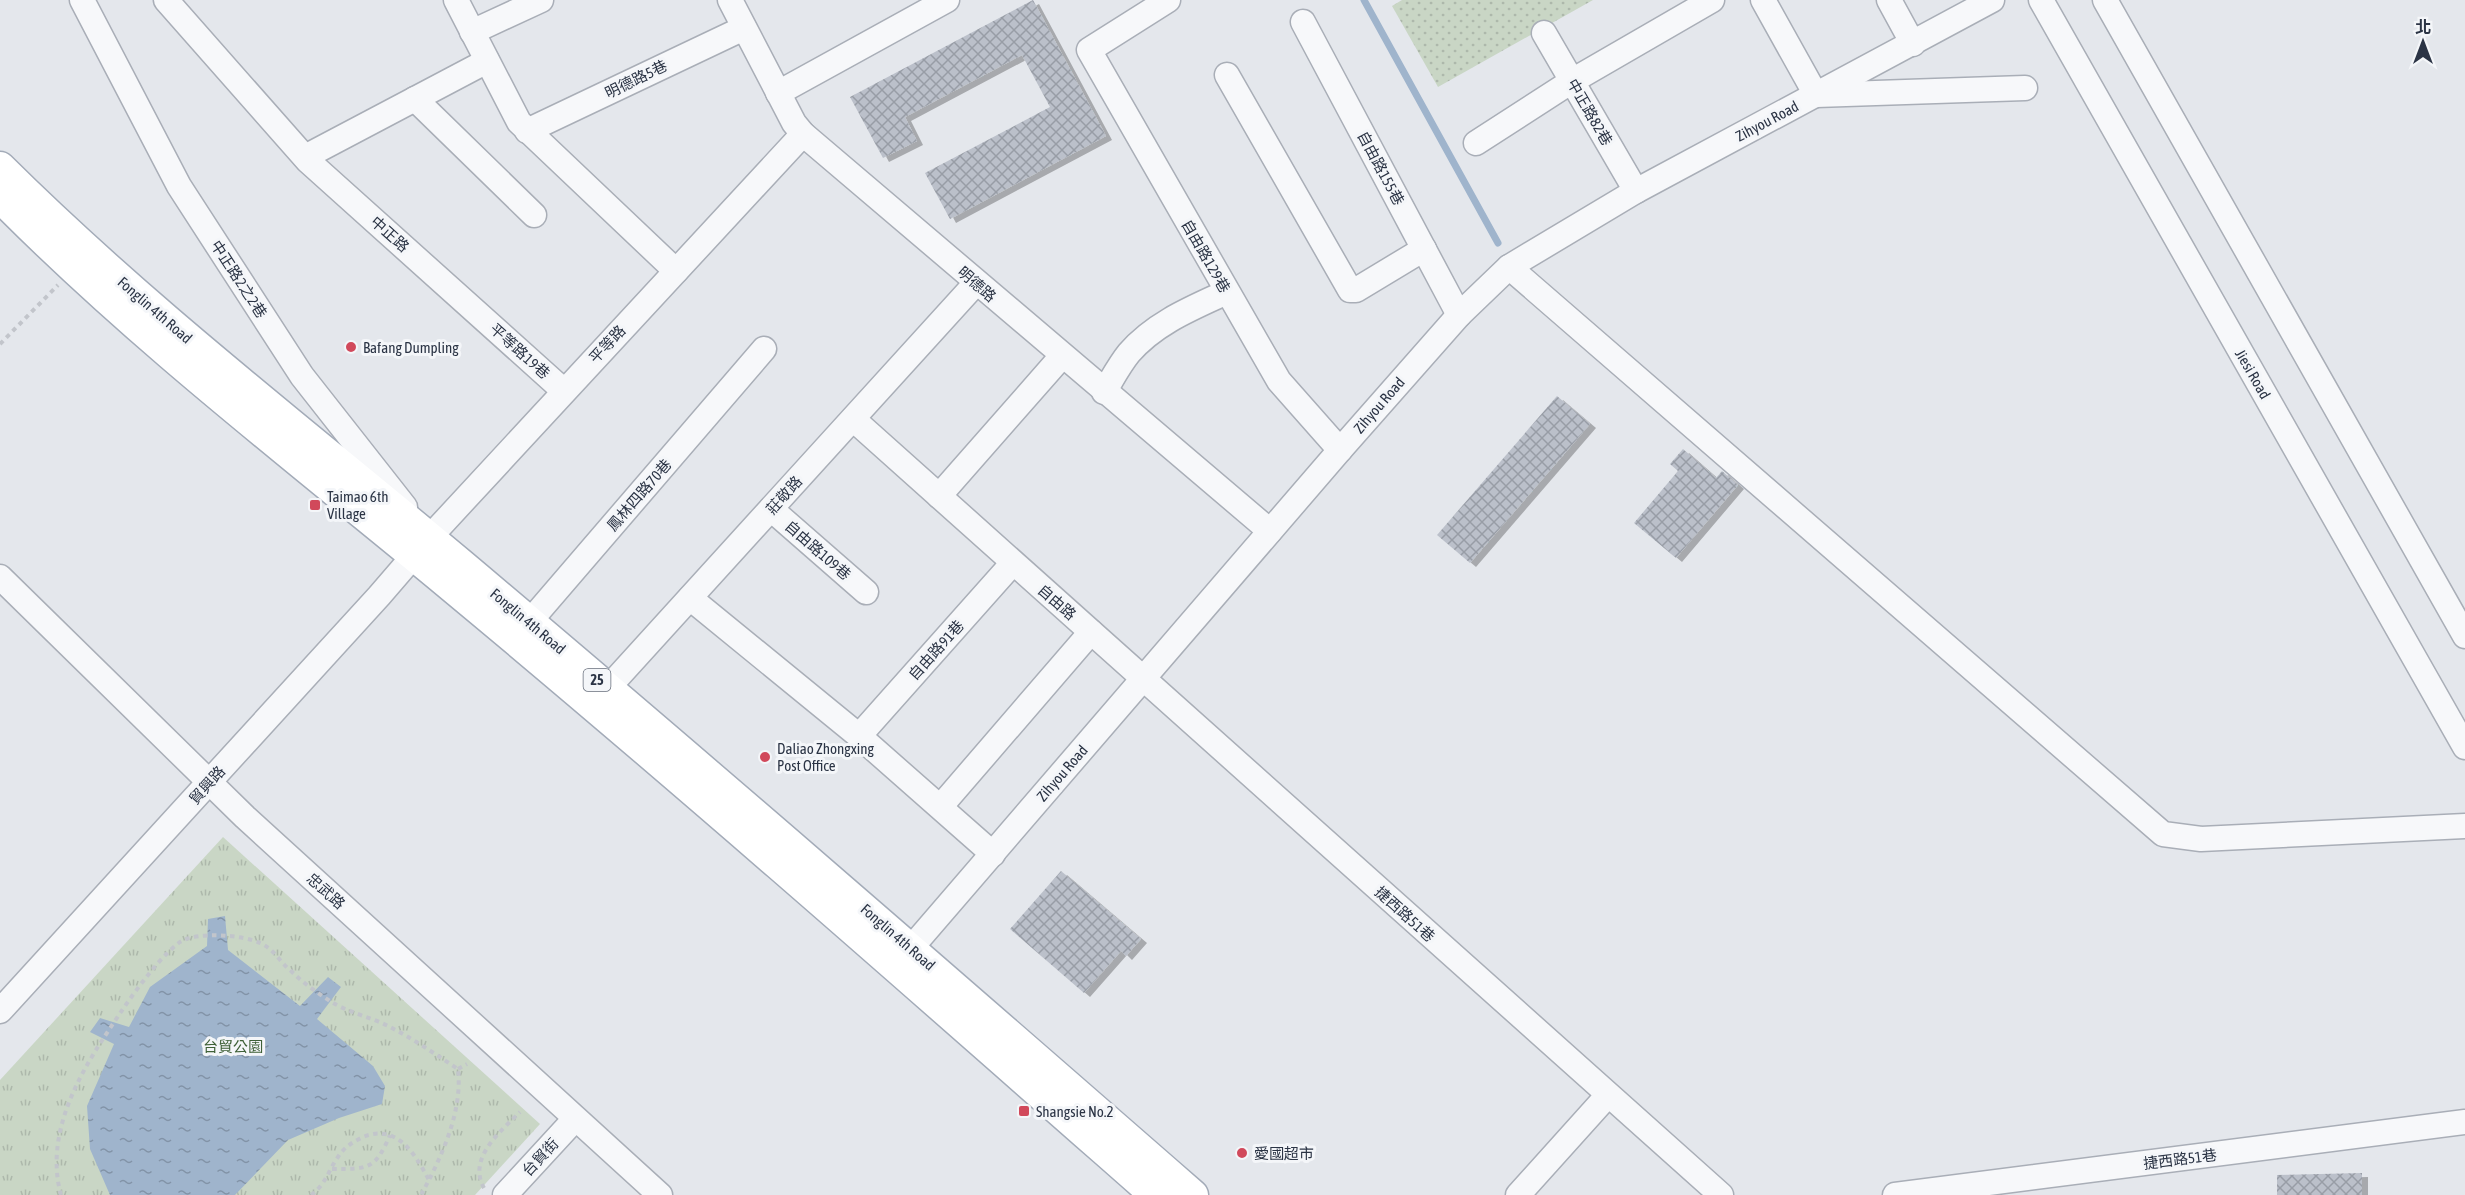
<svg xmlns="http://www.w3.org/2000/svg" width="2465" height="1195" viewBox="0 0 2465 1195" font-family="'Asap Condensed','Noto Sans TC',sans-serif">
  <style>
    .grass { fill: url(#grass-dots) }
    .park { fill: url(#park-tufts) }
    .water { fill: url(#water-ripples) }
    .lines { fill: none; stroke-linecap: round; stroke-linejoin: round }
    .stream { stroke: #9fb4cc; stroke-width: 7 }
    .building { fill: url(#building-cross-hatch); filter: url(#shadow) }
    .minor-casing { stroke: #a9aeb7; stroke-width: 27 }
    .major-casing { stroke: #a3abb8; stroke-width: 33 }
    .path { stroke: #c2c5cb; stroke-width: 4; stroke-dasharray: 4.5 4.5; stroke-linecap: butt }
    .minor { stroke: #f7f8fa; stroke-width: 24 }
    .major { stroke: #fff; stroke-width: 30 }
    .poi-dot { fill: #d1495b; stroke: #f4f6f9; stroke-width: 2 }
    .labels { text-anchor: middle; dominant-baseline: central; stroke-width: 6; stroke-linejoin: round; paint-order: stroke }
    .shield { fill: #f4f6f9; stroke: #676e7b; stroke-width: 1.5 }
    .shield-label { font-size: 14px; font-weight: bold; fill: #2b3445 }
    .street-label { font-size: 15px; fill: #2b3445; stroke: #f4f6f9 }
    .poi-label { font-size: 15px; fill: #2b3445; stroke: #f4f6f9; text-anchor: start }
    .park-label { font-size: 15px; fill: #3f6138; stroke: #f4f6f9 }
  </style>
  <defs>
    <pattern id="grass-dots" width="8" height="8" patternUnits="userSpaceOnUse" patternTransform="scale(1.5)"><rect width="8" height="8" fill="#c9d6c5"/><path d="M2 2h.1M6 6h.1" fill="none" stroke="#adb8ab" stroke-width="1.8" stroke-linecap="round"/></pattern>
    <pattern id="park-tufts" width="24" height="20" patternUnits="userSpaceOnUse" patternTransform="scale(1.5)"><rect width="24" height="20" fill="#c9d6c5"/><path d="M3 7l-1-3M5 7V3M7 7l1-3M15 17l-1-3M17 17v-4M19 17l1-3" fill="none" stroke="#adb8ab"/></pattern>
    <pattern id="water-ripples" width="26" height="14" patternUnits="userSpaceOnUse" patternTransform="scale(1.5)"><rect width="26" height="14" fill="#9fb4cc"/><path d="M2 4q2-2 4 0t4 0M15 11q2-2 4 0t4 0" fill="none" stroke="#8293a7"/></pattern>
    <pattern id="building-cross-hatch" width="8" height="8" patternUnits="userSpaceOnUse" patternTransform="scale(1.5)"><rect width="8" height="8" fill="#bbc0ca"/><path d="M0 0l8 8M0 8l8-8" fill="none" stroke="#989da6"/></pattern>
    <filter id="shadow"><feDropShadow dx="6" dy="4" stdDeviation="0" flood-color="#0004"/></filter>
  </defs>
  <rect width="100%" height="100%" fill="#e4e7ec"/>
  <path class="grass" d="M1402 0H1593L1438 87 1392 6Z"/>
  <path class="park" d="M223 837 540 1124 475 1195H0V1080Z"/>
  <path class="water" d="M225 916 228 950 300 1006 328 977 341 987 317 1019 373 1066 385 1086 382 1104 339 1118 288 1140 235 1195H110L90 1149 87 1106 114 1044 90 1032 100 1018 129 1027 150 987 207 946 208 919Z"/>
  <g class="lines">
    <path class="stream" d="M1364 0 1498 243"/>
  </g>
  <g class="building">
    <path d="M1033 0 1106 136 950 219 925 173 1050 107 1022 55 905 117 917 141 883 158 850 97Z"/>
    <path d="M1557 396 1590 424 1470 563 1437 535Z"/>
    <path d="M1683 449 1716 478 1722 471 1738 485 1676 558 1634 523 1678 471 1670 464Z"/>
    <path d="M1061 871 1141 939 1126 956 1121 951 1084 993 1010 929Z"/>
    <path d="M2362 1173V1195H2277V1175Z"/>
  </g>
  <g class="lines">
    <defs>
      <g id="minor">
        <path d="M82 0 179 186 302 376 405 507"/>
        <path d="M166 0 308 161 564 391"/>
        <path d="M456 0 519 122 676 271"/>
        <path d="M730 0 794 123 803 134 1270 531"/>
        <path d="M1168 0 1089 50 1279 381 1340 450"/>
        <path d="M1763 0 1816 95 2025 88"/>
        <path d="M1889 0 1913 44"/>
        <path d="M2041 0 2465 747"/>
        <path d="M2105 0 2465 636"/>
        <path d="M1303 22 1459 315"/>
        <path d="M472 32 541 0"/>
        <path d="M1544 33 1636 191"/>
        <path d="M1227 75 1350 290H1356L1424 249"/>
        <path d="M778 93 947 0"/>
        <path d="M415 99 534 215"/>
        <path d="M527 131 744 28"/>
        <path d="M1476 143 1572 81 1712 0"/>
        <path d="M305 157 487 61"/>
        <path d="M1509 267 2163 834 2201 839 2465 826"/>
        <path d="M1104 392C1112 379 1120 364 1129 353 1155 323 1192 308 1227 292"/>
        <path d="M853 419 1721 1195"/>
        <path d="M939 496 1062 356"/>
        <path d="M771 509 866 592"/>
        <path d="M0 577 245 817 660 1195"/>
        <path d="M690 598 859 736 993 854"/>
        <path d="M519 634 764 349"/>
        <path d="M597 700 976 283"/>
        <path d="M859 736 1012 564"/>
        <path d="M941 806 1091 632"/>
        <path d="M899 962 1340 450 1459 315 1509 267 1636 191 1992 0"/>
        <path d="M0 1011 379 596 429 538 803 134"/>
        <path d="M505 1195 575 1119"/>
        <path d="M1518 1195 1608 1095"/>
        <path d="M1895 1195 2465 1122"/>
      </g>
      <g id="major">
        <path d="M0 167C144 310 306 434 461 564 708 772 950 983 1193 1195"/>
        <path d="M0 197C138 337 296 458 447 583 687 782 921 989 1155 1195"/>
      </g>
    </defs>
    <use href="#minor" class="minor-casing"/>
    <use href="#major" class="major-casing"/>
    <g class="path">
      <path d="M0 344 58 285"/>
      <path d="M458 1069 467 1064"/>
      <path d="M332 1169C368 1169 375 1170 390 1135"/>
      <path d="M484 1188C467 1158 501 1131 520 1112"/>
      <path d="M61 1195C46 1141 72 1087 101 1042 120 1013 153 962 180 942 196 931 244 935 260 943 274 949 279 961 290 970 302 982 316 992 330 1001 347 1012 370 1017 388 1026 412 1038 435 1054 458 1069 463 1112 441 1158 421 1195"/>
      <path d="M311 1195C326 1184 328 1171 338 1157 344 1147 353 1142 363 1137 397 1123 415 1154 429 1180"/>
    </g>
    <use href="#minor" class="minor"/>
    <use href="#major" class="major"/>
  </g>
  <g class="poi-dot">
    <circle cx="351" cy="347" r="6"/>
    <rect x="309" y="499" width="12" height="12" rx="3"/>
    <circle cx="765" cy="757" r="6"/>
    <rect x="1018" y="1105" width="12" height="12" rx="3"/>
    <circle cx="1242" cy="1153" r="6"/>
  </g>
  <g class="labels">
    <rect class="shield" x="583.5" y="669" width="27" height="22" rx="4.5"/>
    <g class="shield-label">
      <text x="597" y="680">25</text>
    </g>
    <g class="street-label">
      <text transform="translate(636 79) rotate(-26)">明德路5巷</text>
      <text transform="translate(1590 112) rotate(60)">中正路82巷</text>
      <text transform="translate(1767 121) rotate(-28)">Zihyou Road</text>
      <text transform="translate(1381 168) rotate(62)">自由路155巷</text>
      <text transform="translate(390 234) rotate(42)">中正路</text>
      <text transform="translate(1206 256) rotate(60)">自由路129巷</text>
      <text transform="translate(239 279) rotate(57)">中正路2之2巷</text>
      <text transform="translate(977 284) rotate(41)">明德路</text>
      <text transform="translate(155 310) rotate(41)">Fonglin 4th Road</text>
      <text transform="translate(607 344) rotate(-47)">平等路</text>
      <text transform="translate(520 351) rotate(42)">平等路19巷</text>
      <text transform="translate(2253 374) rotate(60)">Jiesi Road</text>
      <text transform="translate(1379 405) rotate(-49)">Zihyou Road</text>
      <text transform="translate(639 495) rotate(-49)">鳳林四路70巷</text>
      <text transform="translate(784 495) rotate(-48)">莊敬路</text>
      <text transform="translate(818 550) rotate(41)">自由路109巷</text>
      <text transform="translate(1057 602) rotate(41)">自由路</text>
      <text transform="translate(528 621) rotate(40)">Fonglin 4th Road</text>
      <text transform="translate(936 650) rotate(-48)">自由路91巷</text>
      <text transform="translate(1062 773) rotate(-49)">Zihyou Road</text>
      <text transform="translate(207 785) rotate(-48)">貿興路</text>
      <text transform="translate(326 891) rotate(42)">忠武路</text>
      <text transform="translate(1405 914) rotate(42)">捷西路51巷</text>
      <text transform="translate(898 937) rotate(41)">Fonglin 4th Road</text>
      <text transform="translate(540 1157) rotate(-47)">台貿街</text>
      <text transform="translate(2180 1159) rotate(-7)">捷西路51巷</text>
    </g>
    <g class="poi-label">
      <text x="363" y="347">Bafang Dumpling</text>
      <text x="327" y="496">Taimao 6th<tspan x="327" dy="17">Village</tspan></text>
      <text x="777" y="748">Daliao Zhongxing<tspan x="777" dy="17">Post Office</tspan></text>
      <text x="1036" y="1111">Shangsie No.2</text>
      <text x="1254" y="1153">愛國超市</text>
    </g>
    <g class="park-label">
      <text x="233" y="1046">台貿公園</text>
    </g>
  </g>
  <g transform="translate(2423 42)" stroke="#f4f6f9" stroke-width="4.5" paint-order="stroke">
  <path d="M0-4.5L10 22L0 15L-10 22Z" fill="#2b3445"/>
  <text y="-9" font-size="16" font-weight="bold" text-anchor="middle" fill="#2b3445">北</text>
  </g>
</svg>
